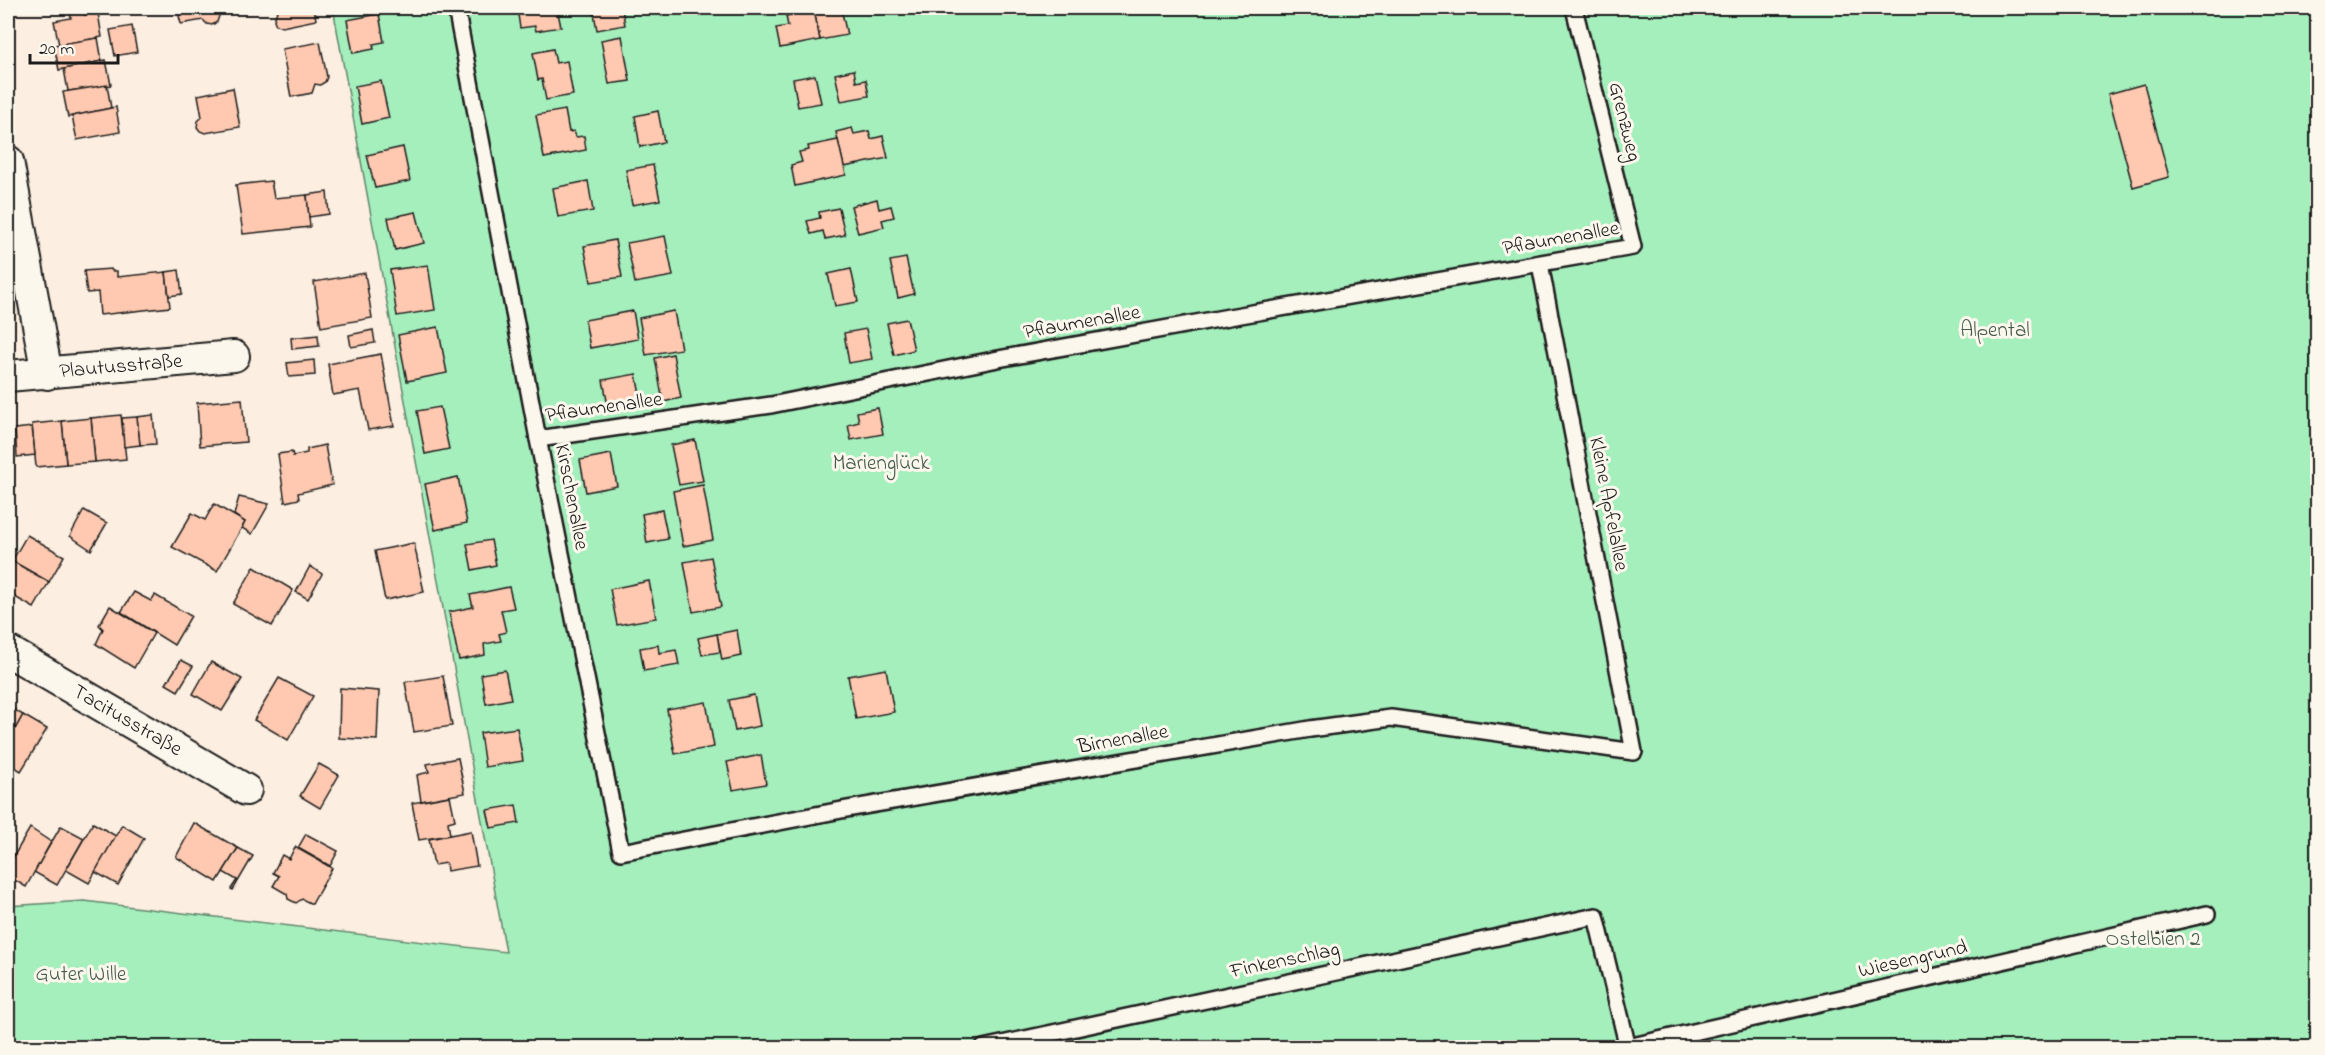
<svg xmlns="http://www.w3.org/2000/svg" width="2325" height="1055" viewBox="0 0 2325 1055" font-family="'Indie Flower',sans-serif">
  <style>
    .green { fill: #a5efbd; stroke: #60866c; stroke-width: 1.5 }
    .building { fill: #fec9b0; stroke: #1c1c1c; stroke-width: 1.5 }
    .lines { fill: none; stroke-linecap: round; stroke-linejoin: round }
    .lane-casing { stroke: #1c1c1c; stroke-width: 20 }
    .street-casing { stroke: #1c1c1c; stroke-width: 34 }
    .lane { stroke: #fbf7ec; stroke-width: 15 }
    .street { stroke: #fbf7ec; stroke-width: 30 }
    .labels { text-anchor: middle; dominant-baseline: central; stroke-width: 6; stroke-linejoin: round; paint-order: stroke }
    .street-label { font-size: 21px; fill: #1c1c1c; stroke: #fbf7ec }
    .park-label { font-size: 21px; fill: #455b4c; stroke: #fbf7ec }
  </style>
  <rect width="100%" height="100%" fill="#fceee0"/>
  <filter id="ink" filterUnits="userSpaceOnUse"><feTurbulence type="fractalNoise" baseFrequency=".0167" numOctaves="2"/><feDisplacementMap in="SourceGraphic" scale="12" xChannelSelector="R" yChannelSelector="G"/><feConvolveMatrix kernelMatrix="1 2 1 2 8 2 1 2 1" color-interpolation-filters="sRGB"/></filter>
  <g filter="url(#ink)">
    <path class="green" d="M333 8H2317V1047L8 1048V906L84 901 506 952Z"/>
    <g class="building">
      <path d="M177 8H218L219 16 217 22 212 25 207 24 203 20 181 24Z"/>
      <path d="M278 8H314L316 20 282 27 276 25 274 20Z"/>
      <path d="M517 8H557L561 27 536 31 535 26 520 28Z"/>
      <path d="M593 8H622L625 25 597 30Z"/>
      <path d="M827 8H841L847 35 820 40 814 10Z"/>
      <path d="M83 10 84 15 98 13 102 37 59 45 54 21 71 18 70 12Z"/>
      <path d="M814 10 820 40 780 48 776 28 788 26 786 16Z"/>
      <path d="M379 14 384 42 373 44 374 49 353 53 347 20Z"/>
      <path d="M132 26 137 52 115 56 110 30Z"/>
      <path d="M622 36 630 81 609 84 601 40Z"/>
      <path d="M98 38 102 61 59 70 54 45Z"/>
      <path d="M320 42 327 77 325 82 320 85 315 84 312 93 291 97 282 49Z"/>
      <path d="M553 49 556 63 567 61 573 95 546 100 542 79 538 80 533 53Z"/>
      <path d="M106 60 111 85 68 91 64 69Z"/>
      <path d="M854 70 856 82 866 80 869 96 841 101 835 74Z"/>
      <path d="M815 75 821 103 798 107 793 79Z"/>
      <path d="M381 81 389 118 362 124 355 86Z"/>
      <path d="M2144 84 2169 177 2133 187 2108 94Z"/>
      <path d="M107 85 111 108 68 117 63 92Z"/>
      <path d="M233 88 240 127 205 133 200 131 197 127 198 121 202 117 198 95Z"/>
      <path d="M116 107 120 132 77 140 72 116Z"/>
      <path d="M565 110 569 132 574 131 576 137 584 136 586 150 544 158 536 115Z"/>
      <path d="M658 111 664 142 640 147 635 116Z"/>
      <path d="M852 128 854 134 869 131 871 139 883 136 888 158 844 167 836 132Z"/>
      <path d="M838 140 846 175 795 186 791 165 802 162 799 152 809 150 808 146Z"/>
      <path d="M403 147 410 181 375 188 367 155Z"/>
      <path d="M653 165 660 200 632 205 626 170Z"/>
      <path d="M271 181 274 198 307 195 310 227 243 234 236 185Z"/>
      <path d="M588 181 593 211 558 217 553 188Z"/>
      <path d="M327 192 329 214 309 217 307 195Z"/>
      <path d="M877 199 879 209 891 206 894 217 882 220 884 227 858 233 851 206Z"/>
      <path d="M839 208 845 235 825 239 823 231 811 234 807 221 820 218 819 212Z"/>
      <path d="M416 212 424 243 395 250 388 218Z"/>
      <path d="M665 236 673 276 635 283 627 243Z"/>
      <path d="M615 240 622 277 591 282 584 246Z"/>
      <path d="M906 258 914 294 898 298 890 261Z"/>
      <path d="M428 265 435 310 397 316 390 270Z"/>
      <path d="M111 269 112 271H117V277L166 272 170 307 100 315 98 292 87 293 84 271Z"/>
      <path d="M851 269 858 302 835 306 828 274Z"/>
      <path d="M179 270 182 294 169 296 166 272Z"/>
      <path d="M365 273 372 318 321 327 314 282Z"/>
      <path d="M633 311 638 339 590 348 585 320Z"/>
      <path d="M674 311 681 349 646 355 639 318Z"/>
      <path d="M907 319 914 350 894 355 887 323Z"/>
      <path d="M438 327 447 373 407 381 398 335Z"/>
      <path d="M866 329 872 359 849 363 844 333Z"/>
      <path d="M373 330 375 343 351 347 349 335Z"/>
      <path d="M318 335 319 346 292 349 291 338Z"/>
      <path d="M381 354 394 426 368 430 360 390 333 395 328 364Z"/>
      <path d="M673 354 681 398 663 402 655 358Z"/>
      <path d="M314 360 315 375 289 377 287 363Z"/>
      <path d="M636 374 641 400 608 406 603 380Z"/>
      <path d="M242 399 246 442 200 446 197 403Z"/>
      <path d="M440 407 449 449 425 454 417 411Z"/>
      <path d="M878 408 883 434 851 440 848 425 859 422 857 412Z"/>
      <path d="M121 415 126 459 95 462 91 418Z"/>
      <path d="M153 415 156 444 140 445 137 417Z"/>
      <path d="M137 417 140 445 124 447 122 418Z"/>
      <path d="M91 418 95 462 66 464 62 421Z"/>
      <path d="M62 421 66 464 36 467 32 424Z"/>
      <path d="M32 427 35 455 17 457 15 429Z"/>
      <path d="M695 440 703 481 679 485 671 445Z"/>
      <path d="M325 445 332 485 298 493 299 499 285 502 278 454 292 452 293 456 307 453V449Z"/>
      <path d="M611 454 617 486 586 492 580 460Z"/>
      <path d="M458 477 467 523 435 530 425 484Z"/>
      <path d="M703 485 713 540 683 546 673 491Z"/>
      <path d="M239 497 269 504 252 534 242 528 245 522 234 515Z"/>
      <path d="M214 504 245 522 217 571 172 547 192 513 205 520Z"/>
      <path d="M84 510 107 523 91 550 70 536Z"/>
      <path d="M662 510 668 539 647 543 642 514Z"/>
      <path d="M27 535 64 556 49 582 12 561Z"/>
      <path d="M491 540 496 565 472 570 467 544Z"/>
      <path d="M414 543 424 592 385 600 375 551Z"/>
      <path d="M711 557 721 607 693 612 684 562Z"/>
      <path d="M12 561 49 582 34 608 8 593V569Z"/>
      <path d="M310 566 322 574 308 599 296 592Z"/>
      <path d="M254 567 293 590 272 626 233 604Z"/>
      <path d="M649 581 656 618 617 625 610 589Z"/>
      <path d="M509 587 514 608 501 610 506 632 499 634 501 641 484 644 485 655 459 660 449 612 473 607 470 595Z"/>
      <path d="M134 592 151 601 155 595 191 616 174 645 121 612Z"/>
      <path d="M110 606 154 633 134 668 96 644 103 629 99 625Z"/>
      <path d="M737 630 741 656 722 660 717 634Z"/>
      <path d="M717 634 720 652 702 655 698 638Z"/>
      <path d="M658 645 659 653 676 650 679 665 644 671 640 648Z"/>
      <path d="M181 660 193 666 178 691 166 684Z"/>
      <path d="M211 662 242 679 222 711 193 694Z"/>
      <path d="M886 669 894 712 856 719 848 676Z"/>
      <path d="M505 670 511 699 486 704 481 674Z"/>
      <path d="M443 676 452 726 414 732 405 682Z"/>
      <path d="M279 678 313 696 288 740 254 720Z"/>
      <path d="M340 688 379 691 377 740 339 738Z"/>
      <path d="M754 695 760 726 735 731 729 700Z"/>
      <path d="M706 702 714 747 675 754 667 709Z"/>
      <path d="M8 706 23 715 8 742Z"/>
      <path d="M23 715 47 729 21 771 8 763V742Z"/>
      <path d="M517 728 523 761 485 767 480 733Z"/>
      <path d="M761 755 766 784 733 790 727 762Z"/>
      <path d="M458 758 465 793 421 801 417 775 429 772 427 764Z"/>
      <path d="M319 764 339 775 320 808 300 796Z"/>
      <path d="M450 796 455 820 448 822 450 835 419 840 412 803Z"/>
      <path d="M516 805 519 823 491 828 487 810Z"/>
      <path d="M93 823 116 836 89 883 66 870Z"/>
      <path d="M194 823 238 848 217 882 176 857Z"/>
      <path d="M122 825 144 838 118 885 95 872Z"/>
      <path d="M61 826 84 838 57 885 34 872Z"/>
      <path d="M30 828 51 842 26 887 8 876V866Z"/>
      <path d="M471 831 477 866 447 871 446 863 434 865 429 839Z"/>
      <path d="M306 834 338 851 330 866 298 848Z"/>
      <path d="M295 847 332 868 312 904 302 899 296 903 288 899 287 894 273 886 279 876 273 873 282 855 289 859Z"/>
      <path d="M238 848 253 856 233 890 231 889 237 880 223 872Z"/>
    </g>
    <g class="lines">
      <defs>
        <g id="lane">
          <path d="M456 8 538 439 621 852 847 809 1310 729 1391 718 1634 752 1540 264"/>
          <path d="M538 439 771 405 998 359 1229 317 1633 247 1574 8"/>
          <path d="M1628 1047 2207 914"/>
          <path d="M983 1048 1596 916 1628 1048"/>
        </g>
        <g id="street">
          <path d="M8 161 47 374"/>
          <path d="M8 376 234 356"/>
          <path d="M8 651 246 790"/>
        </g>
      </defs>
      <use href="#lane" class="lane-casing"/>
      <use href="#street" class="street-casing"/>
      <use href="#lane" class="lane"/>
      <use href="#street" class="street"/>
    </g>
  </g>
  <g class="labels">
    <g class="street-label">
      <text transform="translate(1624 122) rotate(76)">Grenzweg</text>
      <text transform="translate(1561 239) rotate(-10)">Pflaumenallee</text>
      <text transform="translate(1082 323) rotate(-10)">Pflaumenallee</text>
      <text transform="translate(121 367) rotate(-5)">Plautusstraße</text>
      <text transform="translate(604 408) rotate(-8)">Pflaumenallee</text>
      <text transform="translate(571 497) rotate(79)">Kirschenallee</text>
      <text transform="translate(1608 504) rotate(79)">Kleine Apfelallee</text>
      <text transform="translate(127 721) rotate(30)">Tacitusstraße</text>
      <text transform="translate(1123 740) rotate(-10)">Birnenallee</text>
      <text transform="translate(1913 960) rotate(-13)">Wiesengrund</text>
      <text transform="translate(1285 961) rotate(-12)">Finkenschlag</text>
    </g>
    <g class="park-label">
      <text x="1995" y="331">Alpental</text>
      <text x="881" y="464">Marienglück</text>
      <text x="2153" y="940">Ostelbien 2</text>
      <text x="81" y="975">Guter Wille</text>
    </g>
  </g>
  <rect width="2325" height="1055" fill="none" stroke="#fbf7ec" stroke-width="30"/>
  <rect x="15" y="15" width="2295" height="1025" fill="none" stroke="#1c1c1c" stroke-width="2" filter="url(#ink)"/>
  <path d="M30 54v9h88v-9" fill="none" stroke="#1c1c1c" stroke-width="3"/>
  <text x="39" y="54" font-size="18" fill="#1c1c1c" stroke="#fbf7ec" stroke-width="4.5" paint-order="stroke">20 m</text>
</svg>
